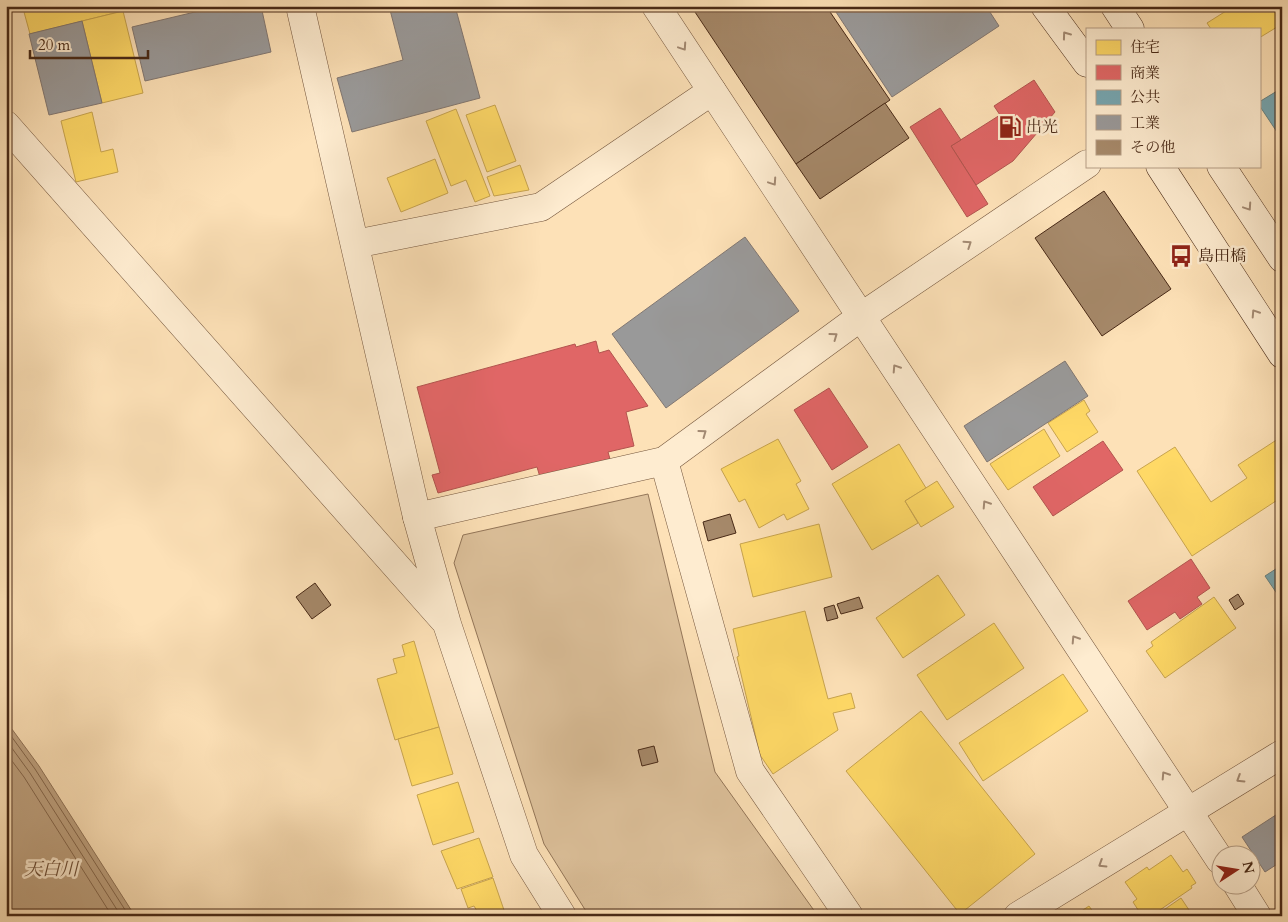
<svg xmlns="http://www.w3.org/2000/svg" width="1288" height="922" viewBox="0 0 1288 922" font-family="Cardo,'Noto Serif JP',serif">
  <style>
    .green { fill: #dec29c; stroke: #937659 }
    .water { fill: #bfa280; stroke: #8f7256 }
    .homes { fill: #ffd966; stroke: #c8a44e }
    .shops { fill: #e06666; stroke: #b2544e }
    .public { fill: #76a5af; stroke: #688081 }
    .industry { fill: #999; stroke: #817772 }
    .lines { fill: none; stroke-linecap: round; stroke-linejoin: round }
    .shore { stroke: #84664b; stroke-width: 1 }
    .building { fill: #a6896a; stroke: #482916 }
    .street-casing { stroke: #75573e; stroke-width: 29 }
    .secondary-casing { stroke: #482916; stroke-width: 29 }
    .street { stroke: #feecd0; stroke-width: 28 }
    .secondary { stroke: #feecd0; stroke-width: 28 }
    .oneway { stroke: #a38a73 }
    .labels { text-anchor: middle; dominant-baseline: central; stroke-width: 5; stroke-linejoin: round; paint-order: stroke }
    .poi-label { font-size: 16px; fill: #482916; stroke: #feecd0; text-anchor: start }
    .water-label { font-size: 18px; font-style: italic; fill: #6c4d36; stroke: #feecd0 }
  </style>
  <rect width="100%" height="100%" fill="#fde1b7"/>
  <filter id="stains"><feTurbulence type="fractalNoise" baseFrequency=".004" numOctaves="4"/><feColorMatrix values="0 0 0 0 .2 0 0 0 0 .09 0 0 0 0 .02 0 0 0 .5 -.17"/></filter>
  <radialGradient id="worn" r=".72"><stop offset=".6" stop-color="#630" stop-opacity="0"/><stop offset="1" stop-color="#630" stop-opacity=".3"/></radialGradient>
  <path class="green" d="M648 494 715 772 818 916H589L544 844 454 563 463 535Z"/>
  <path class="water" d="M6 721 39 766 135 916H14L6 905Z"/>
  <g class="homes">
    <path d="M48 6H122L123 11 30 34 24 12Z"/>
    <path d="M1234 6H1282V24L1259 38V29H1211L1207 23Z"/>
    <path d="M123 11 143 93 102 103 82 21Z"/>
    <path d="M495 105 516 161 487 172 466 115Z"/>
    <path d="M456 109 490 196 475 202 466 180 451 186 426 121Z"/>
    <path d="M92 112 101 152 113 149 118 172 76 182 61 121Z"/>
    <path d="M435 159 448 193 401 212 387 178Z"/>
    <path d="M520 165 529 190 494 196 487 177Z"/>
    <path d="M1084 400 1090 411 1086 414 1098 432 1067 452 1048 423Z"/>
    <path d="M1044 429 1060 456 1008 490 990 464Z"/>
    <path d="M778 439 801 481 796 484 809 509 787 520 784 514 759 528 745 499 739 502 721 469Z"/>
    <path d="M1278 439 1282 445V497L1192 556 1137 471 1175 447 1211 502 1247 478 1238 465Z"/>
    <path d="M899 444 926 488 905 501 918 523 872 550 832 484Z"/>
    <path d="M937 481 954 507 921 527 905 501Z"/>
    <path d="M819 524 832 577 753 597 740 544Z"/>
    <path d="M938 575 965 615 903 658 876 618Z"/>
    <path d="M1214 597 1236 628 1165 678 1146 651 1153 646 1151 642Z"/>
    <path d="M805 611 828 699 851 693 855 708 833 713 838 730 773 774 760 755 737 657 739 656 733 629Z"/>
    <path d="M994 623 1024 668 947 720 917 675Z"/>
    <path d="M414 641 439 727 395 740 377 679 397 673 393 659 405 656 402 645Z"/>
    <path d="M1063 674 1088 711 983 781 959 743Z"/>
    <path d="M921 711 1035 854 960 914 846 771Z"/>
    <path d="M439 727 453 774 412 786 398 739Z"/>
    <path d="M458 782 474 832 433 845 417 795Z"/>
    <path d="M479 838 493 877 457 889 441 851Z"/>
    <path d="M1171 855 1183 872 1187 869 1196 883 1191 886 1192 888 1151 916 1149 913 1142 916 1133 902 1137 899 1125 882 1147 867 1149 870Z"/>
    <path d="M493 878 506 916H480L474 906 468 908 461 889Z"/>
    <path d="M1181 898 1193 916H1155Z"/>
    <path d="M1089 906 1096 916H1074Z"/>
  </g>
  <g class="shops">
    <path d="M1034 80 1055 112 1013 161 976 185 951 146 1000 115 994 106Z"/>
    <path d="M940 108 961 140 951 146 988 204 967 217 910 127Z"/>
    <path d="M596 341 599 353 609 350 648 406 626 412 634 446 608 452 610 459 540 477 537 467 438 493 432 475 440 473 417 387 575 344 576 347Z"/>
    <path d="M829 388 868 447 832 470 794 410Z"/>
    <path d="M1103 441 1123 470 1053 516 1033 487Z"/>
    <path d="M1191 559 1210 588 1197 597 1202 604 1180 619 1175 612 1147 630 1128 601Z"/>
  </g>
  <g class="public">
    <path d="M1282 88V137L1281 138 1259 105V102Z"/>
    <path d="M1282 565V601L1265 576Z"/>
  </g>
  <g class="industry">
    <path d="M220 6H261L271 52 145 81 132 27Z"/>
    <path d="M389 6H455L480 98 352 132 337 78 403 60Z"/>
    <path d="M832 6H986L999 26 892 97Z"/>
    <path d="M82 21 102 103 49 115 29 34Z"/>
    <path d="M745 237 799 311 666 408 612 334Z"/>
    <path d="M1065 361 1088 396 987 462 964 426Z"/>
    <path d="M1282 811V861L1265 872 1242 837Z"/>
  </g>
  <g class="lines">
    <g class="shore">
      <path d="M6 729 35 769 129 916"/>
      <path d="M6 740 30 773 121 916"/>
      <path d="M6 753 24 777 112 916"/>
    </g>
  </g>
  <g class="building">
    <path d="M691 6H826L890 100 796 164Z"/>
    <path d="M885 103 909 138 820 199 796 164Z"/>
    <path d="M1104 191 1171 289 1102 336 1035 238Z"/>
    <path d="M730 514 736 533 708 541 703 522Z"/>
    <path d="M315 583 331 605 312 619 296 597Z"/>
    <path d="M1238 594 1244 604 1235 610 1229 600Z"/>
    <path d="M859 597 863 608 841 614 837 604Z"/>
    <path d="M834 605 838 618 827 621 824 608Z"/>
    <path d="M654 746 658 762 642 766 638 750Z"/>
  </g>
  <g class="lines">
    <defs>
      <g id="street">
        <path d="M300 6 417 517 447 624 524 855 562 916"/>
        <path d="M656 6 1220 860"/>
        <path d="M6 125 443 619"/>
        <path d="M355 244 541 207 712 91"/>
        <path d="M664 461 750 771 849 916"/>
        <path d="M417 517 664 461 862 316 1087 164"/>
        <path d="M1237 884 1257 916"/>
        <path d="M1018 916 1282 754"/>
      </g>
      <g id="secondary">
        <path d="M1045 6 1087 63"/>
        <path d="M1115 6 1130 29"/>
        <path d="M1160 166 1282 354"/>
        <path d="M1221 166 1282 258"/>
      </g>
    </defs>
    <use href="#street" class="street-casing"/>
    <use href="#secondary" class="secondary-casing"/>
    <use href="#street" class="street"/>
    <use href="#secondary" class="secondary"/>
  </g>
  <defs><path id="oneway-chevron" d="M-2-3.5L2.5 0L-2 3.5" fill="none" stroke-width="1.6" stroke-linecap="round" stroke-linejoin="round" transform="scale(1.25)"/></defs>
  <g class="oneway">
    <use href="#oneway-chevron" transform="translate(1066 35) rotate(-126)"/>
    <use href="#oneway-chevron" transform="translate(683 47) rotate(56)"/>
    <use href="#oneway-chevron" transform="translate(773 182) rotate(56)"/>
    <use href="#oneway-chevron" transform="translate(1248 207) rotate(56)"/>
    <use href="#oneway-chevron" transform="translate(968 244) rotate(-34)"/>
    <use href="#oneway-chevron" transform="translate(1255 313) rotate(-123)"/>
    <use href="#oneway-chevron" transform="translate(834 336) rotate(-36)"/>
    <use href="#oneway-chevron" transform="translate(896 368) rotate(-123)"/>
    <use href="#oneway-chevron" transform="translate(703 433) rotate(-36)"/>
    <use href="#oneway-chevron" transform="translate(986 504) rotate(-123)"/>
    <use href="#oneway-chevron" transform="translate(1075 639) rotate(-123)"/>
    <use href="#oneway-chevron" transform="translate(1165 775) rotate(-123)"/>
    <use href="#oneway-chevron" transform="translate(1240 779) rotate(148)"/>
    <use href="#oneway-chevron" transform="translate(1102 864) rotate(148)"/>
  </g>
  <defs>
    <symbol id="fuel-bare" viewBox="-9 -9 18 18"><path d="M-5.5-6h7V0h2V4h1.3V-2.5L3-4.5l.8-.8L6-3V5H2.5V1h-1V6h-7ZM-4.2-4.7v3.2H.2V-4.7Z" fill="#8f2418" stroke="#feecd0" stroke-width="2.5" paint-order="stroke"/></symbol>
    <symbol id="bus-bare" viewBox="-9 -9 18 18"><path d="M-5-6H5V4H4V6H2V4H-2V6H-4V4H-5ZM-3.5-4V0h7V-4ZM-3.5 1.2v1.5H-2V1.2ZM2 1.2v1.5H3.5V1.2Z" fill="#8f2418" stroke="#feecd0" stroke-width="2.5" paint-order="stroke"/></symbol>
  </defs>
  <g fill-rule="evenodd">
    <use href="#fuel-bare" x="994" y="111" width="32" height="32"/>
    <use href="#bus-bare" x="1165" y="240" width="32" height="32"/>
  </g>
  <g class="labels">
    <g class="poi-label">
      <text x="1026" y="127">出光</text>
      <text x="1198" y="256">島田橋</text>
    </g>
    <g class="water-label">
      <text x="51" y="869">天白川</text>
    </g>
  </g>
  <rect width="1288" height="922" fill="none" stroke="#fde1b7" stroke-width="25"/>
  <rect x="8" y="8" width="1273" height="907" fill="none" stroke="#482916" stroke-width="2.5"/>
  <rect x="12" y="12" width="1263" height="897" fill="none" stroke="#482916"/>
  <rect x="1086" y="28" width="175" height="140" fill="#feecd0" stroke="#b59e86"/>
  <rect x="1096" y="40" width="25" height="15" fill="#ffd966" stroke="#b59e86"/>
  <text x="1130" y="52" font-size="15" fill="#482916">住宅</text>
  <rect x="1096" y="65" width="25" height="15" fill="#e06666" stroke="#b59e86"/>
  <text x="1130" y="78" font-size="15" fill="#482916">商業</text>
  <rect x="1096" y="90" width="25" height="15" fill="#76a5af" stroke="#b59e86"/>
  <text x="1130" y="102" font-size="15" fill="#482916">公共</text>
  <rect x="1096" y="115" width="25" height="15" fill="#999999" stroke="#b59e86"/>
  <text x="1130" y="128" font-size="15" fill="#482916">工業</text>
  <rect x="1096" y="140" width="25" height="15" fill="#a6896a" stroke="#b59e86"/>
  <text x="1130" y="152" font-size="15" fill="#482916">その他</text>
  <g transform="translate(1236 870) rotate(78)"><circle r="24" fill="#feecd0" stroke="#b59e86"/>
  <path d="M0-4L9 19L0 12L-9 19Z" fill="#8f2418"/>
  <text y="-8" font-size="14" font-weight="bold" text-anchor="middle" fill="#482916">N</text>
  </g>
  <path d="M30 50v8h118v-8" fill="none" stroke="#482916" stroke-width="2.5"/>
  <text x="38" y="50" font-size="15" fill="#482916" stroke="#feecd0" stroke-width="4" paint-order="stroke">20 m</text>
  <rect width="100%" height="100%" filter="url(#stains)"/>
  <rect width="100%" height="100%" fill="url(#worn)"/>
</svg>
